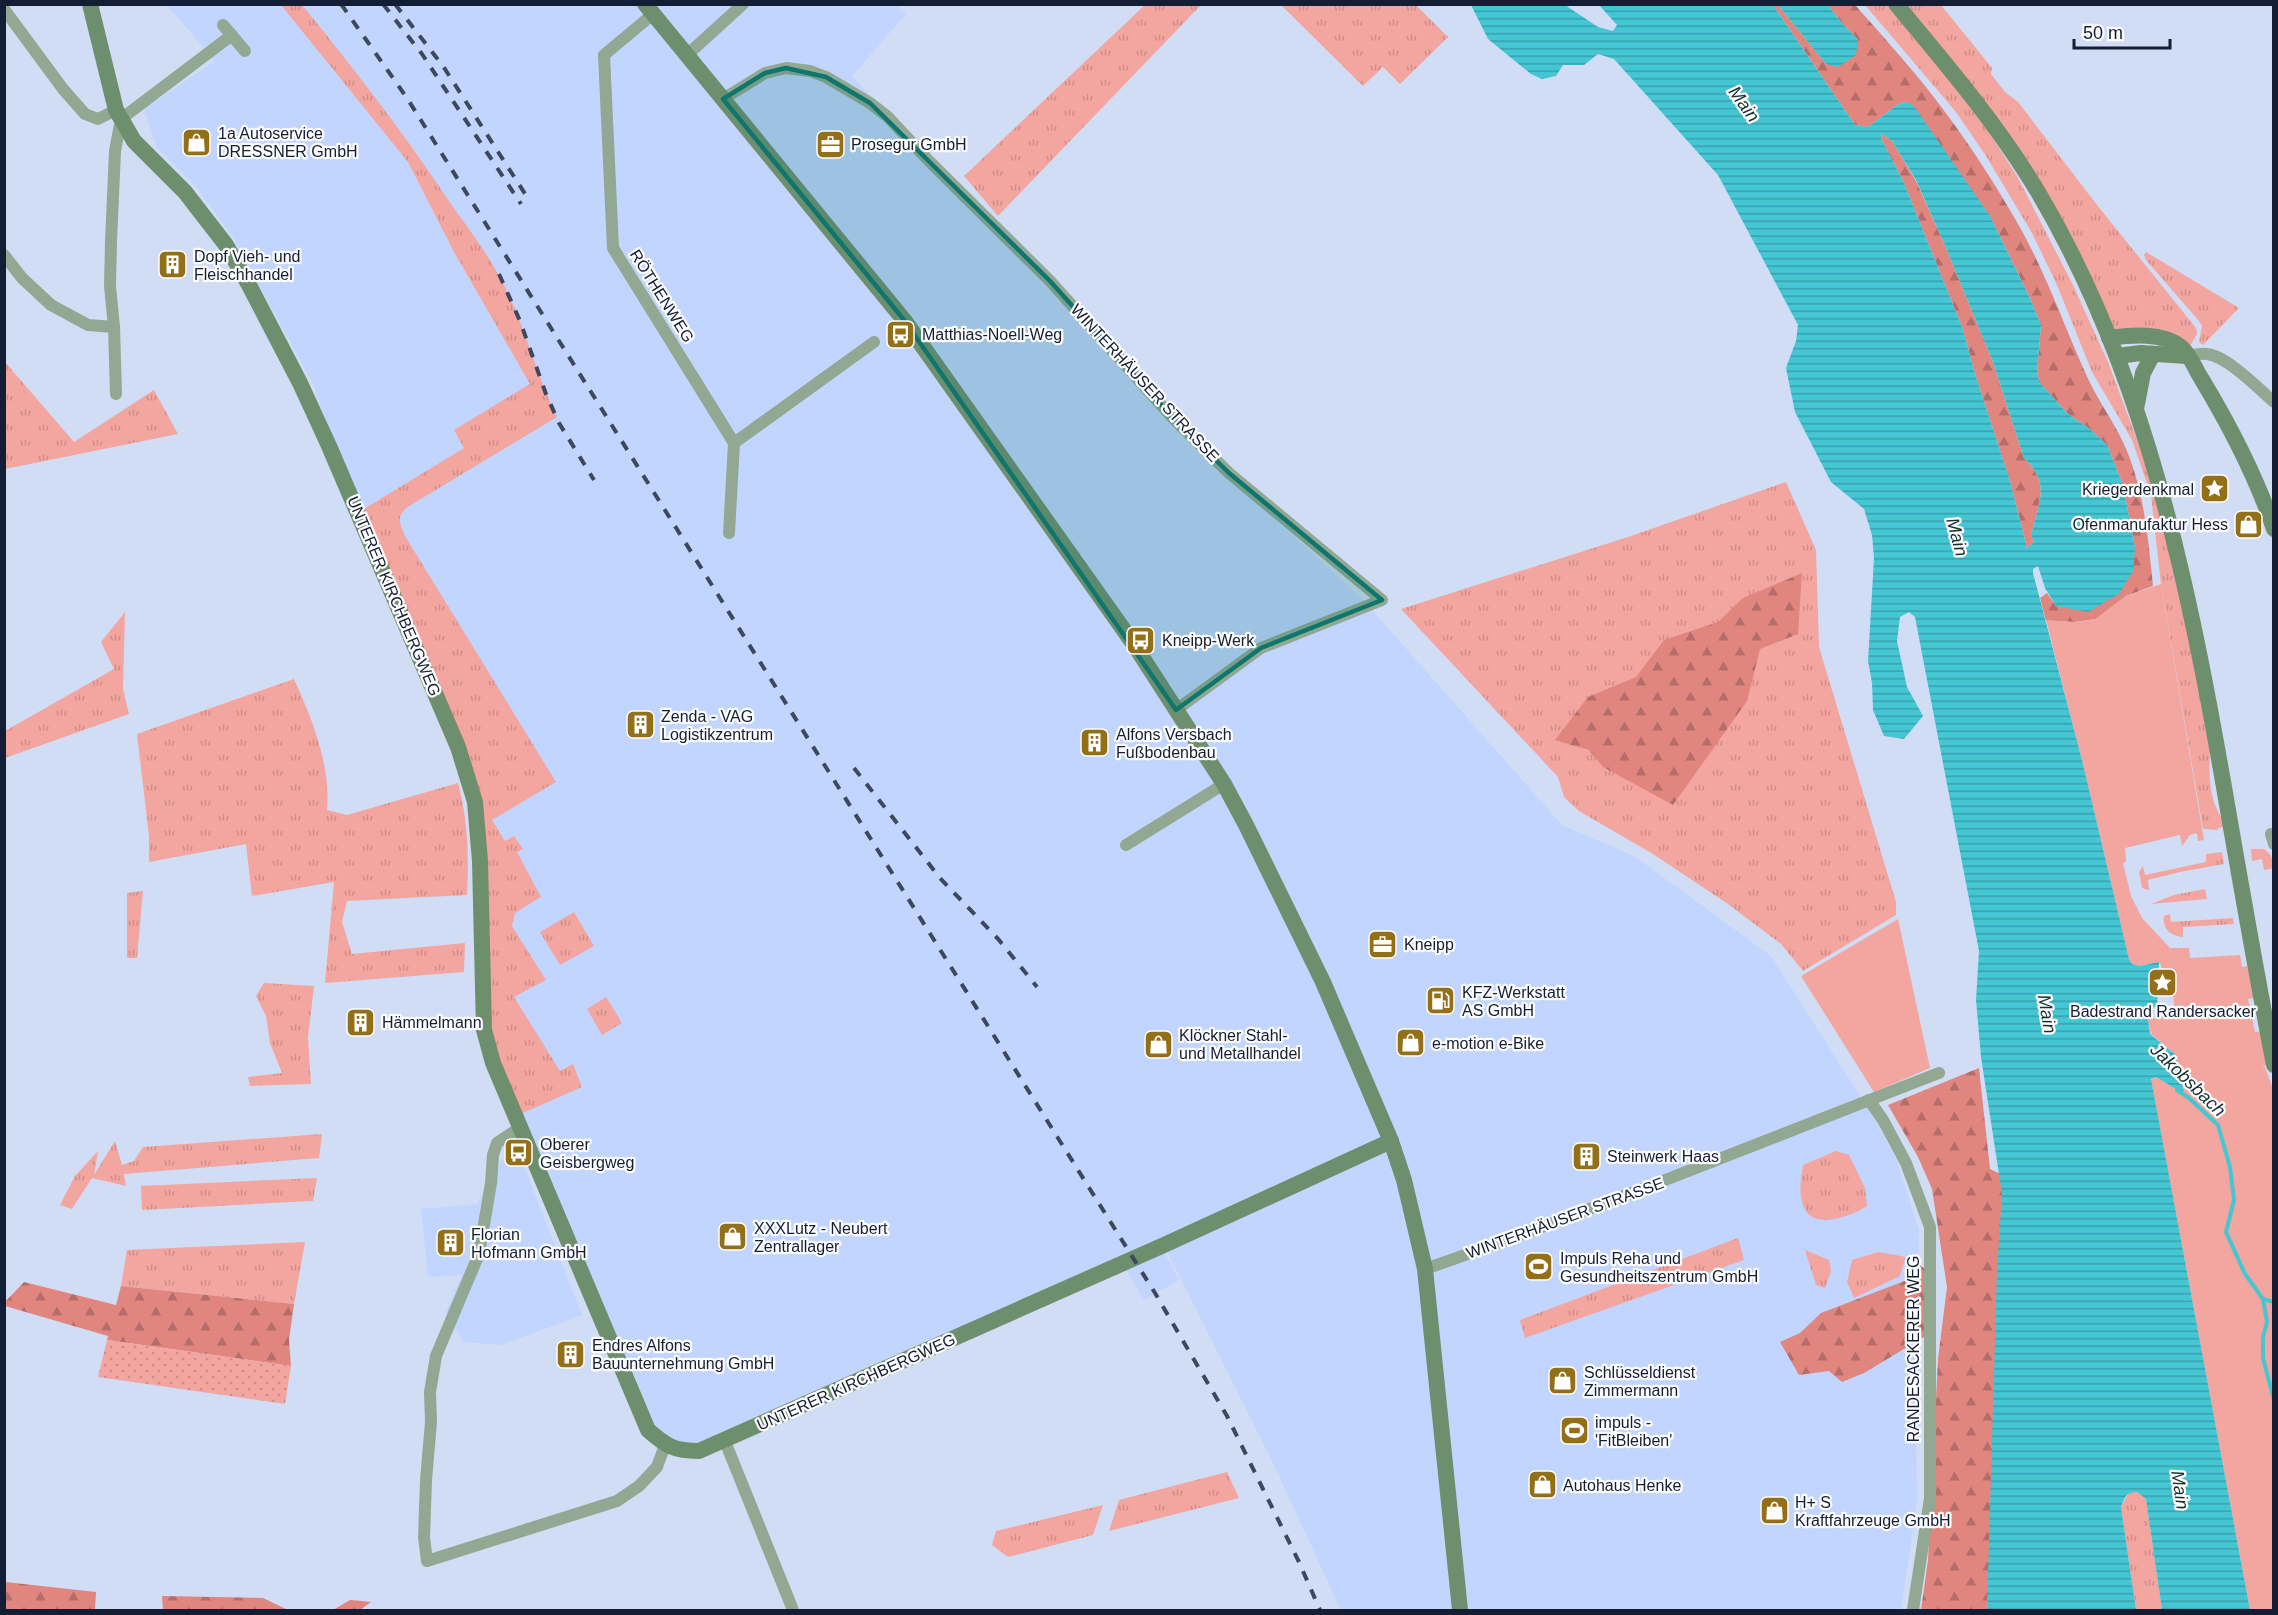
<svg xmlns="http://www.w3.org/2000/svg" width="2278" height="1615" viewBox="0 0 2278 1615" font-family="Helvetica,sans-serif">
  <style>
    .built { fill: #c2d5fe }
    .grass { fill: url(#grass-tufts) }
    .forest { fill: url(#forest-firs) }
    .park { fill: #f3a59f }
    .garden { fill: url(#garden-dots) }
    .water { fill: url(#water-rules); fill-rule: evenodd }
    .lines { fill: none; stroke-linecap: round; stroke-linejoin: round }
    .stream { stroke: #45c6d3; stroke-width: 4 }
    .street { stroke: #92a892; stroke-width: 12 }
    .secondary { stroke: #6e8f6e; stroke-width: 16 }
    .rail { stroke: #3d475e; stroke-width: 4; stroke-dasharray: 10 10; stroke-linecap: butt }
    .marked { fill: #0f766e; fill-opacity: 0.2; stroke: #0f766e; stroke-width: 4.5; stroke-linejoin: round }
    .labels { text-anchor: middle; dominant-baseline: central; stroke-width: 4.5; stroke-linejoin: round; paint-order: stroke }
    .poi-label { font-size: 16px; fill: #131d33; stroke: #fdfdfd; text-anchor: start }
    .street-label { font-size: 16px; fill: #131d33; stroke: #fdfdfd }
    .water-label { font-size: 18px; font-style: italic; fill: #192f32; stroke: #fdfdfd }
  </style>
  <defs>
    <pattern id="grass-tufts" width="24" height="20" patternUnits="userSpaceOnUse" patternTransform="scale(1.5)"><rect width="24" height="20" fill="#f3a59f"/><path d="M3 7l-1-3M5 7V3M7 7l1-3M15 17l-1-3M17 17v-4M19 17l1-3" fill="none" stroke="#cf8e89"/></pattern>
    <pattern id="forest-firs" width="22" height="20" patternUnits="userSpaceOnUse" patternTransform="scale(1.5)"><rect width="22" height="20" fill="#e0867f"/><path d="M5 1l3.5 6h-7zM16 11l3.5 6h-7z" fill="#b46d69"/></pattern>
    <pattern id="garden-dots" width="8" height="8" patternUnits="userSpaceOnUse" patternTransform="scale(1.5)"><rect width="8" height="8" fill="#f3a59f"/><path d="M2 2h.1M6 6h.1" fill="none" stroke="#cf8e89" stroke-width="1.8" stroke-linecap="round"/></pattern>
    <pattern id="water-rules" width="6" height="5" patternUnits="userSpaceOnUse" patternTransform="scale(1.5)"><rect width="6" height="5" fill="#45c6d3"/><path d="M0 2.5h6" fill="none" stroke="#38a0ac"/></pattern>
  </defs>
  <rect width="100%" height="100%" fill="#d1ddf5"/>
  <g class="built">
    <path d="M167 5H896L906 14 852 76 1170 422 1365 602 1562 825 1634 856 1771 956 1876 1121 1896 1159 1919 1230 1915 1373 1917 1501 1901 1610H1341L1272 1461 1164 1245 1161 1247 1179 1280 1144 1300 1123 1264 699 1451 648 1430 493 1063 475 802 359 512 312 382 233 237 195 186 157 148 144 109 215 61Z"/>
    <path d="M501 1160 522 1161 582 1315 501 1345 463 1342 446 1312 462 1275 428 1277 421 1209 477 1204Z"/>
  </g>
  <g class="grass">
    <path d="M1146 4 1201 5 998 216 964 176Z"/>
    <path d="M281 5H302C353 67 402 131 447 198 464 223 484 248 498 274 524 319 534 371 557 417L406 508C396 518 400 524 405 536L556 782 492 820 505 841 514 836 523 849 517 852 541 897 515 913 512 926 546 980 514 997 560 1071 573 1064 582 1087 516 1116 493 1063 475 802 359 512 464 448 454 430 530 384 454 252 408 162Z"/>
    <path d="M1281 5H1416L1448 37 1400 84 1383 67 1363 86Z"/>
    <path d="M1865 5H1887L1938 66 1987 129 2017 176 2072 283 2108 362 2155 488 2170 541 2210 752C2209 769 2209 789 2215 805 2218 813 2223 818 2224 827L2218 828V830L2203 829 2161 584 2151 495 2132 440 2092 372 2057 285 2032 233 1986 156 1956 112Z"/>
    <path d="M1902 5H1941L1992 68 1991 74 2005 92 2018 102 2097 205 2196 328 2197 334 2190 346 2114 330 2079 254Z"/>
    <path d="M2146 252 2239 308 2203 345 2199 342 2202 326 2199 321 2146 260 2144 255Z"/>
    <path d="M5 362 74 442 154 390 178 434 5 469Z"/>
    <path d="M1786 482 1816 550 1819 647 1896 902V915L1803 971 1781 944 1728 904 1653 854 1579 811 1564 797 1558 777 1401 609 1628 537Z"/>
    <path d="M125 612 123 689 129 714 5 758V731L114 669 101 642Z"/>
    <path d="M294 679C312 719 331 765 327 810L347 815 458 783C468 820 469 857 467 895L347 901 342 922 352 954 465 943 464 972 325 983 334 882 252 896 246 844 149 862V836L137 734Z"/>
    <path d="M2251 849H2264L2270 854 2274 864 2271 869 2264 870 2262 859 2252 861Z"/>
    <path d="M2222 852 2224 864 2180 872 2148 880 2149 890 2142 888 2139 872 2143 866 2145 875 2206 862V854Z"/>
    <path d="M2205 889 2207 899 2151 904 2174 895Z"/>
    <path d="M143 891 137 958H127V893Z"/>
    <path d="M574 912 594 946 560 965 540 932Z"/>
    <path d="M2170 914 2171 922 2233 918 2234 924 2183 927V937C2171 936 2162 929 2164 916Z"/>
    <path d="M264 983 314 986 308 1038 311 1084 250 1086 248 1077 282 1073 270 1043 266 1016 256 996Z"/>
    <path d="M606 997 622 1023 602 1035 587 1009Z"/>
    <path d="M322 1134 319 1158 124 1174 126 1186 92 1178 72 1209 60 1205 75 1176 98 1151 94 1175 115 1141 122 1165 134 1161 143 1147Z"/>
    <path d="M1836 1151 1849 1155 1865 1188 1867 1206C1852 1216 1813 1231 1804 1207 1798 1194 1801 1179 1803 1165Z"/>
    <path d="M317 1178 313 1201 142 1210 141 1186Z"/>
    <path d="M1738 1238 1744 1260 1525 1338 1520 1320Z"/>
    <path d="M305 1242 294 1304 121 1286 127 1250Z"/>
    <path d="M1805 1250 1829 1260 1831 1271 1825 1288 1816 1285Z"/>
    <path d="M1878 1252 1906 1257 1900 1276 1854 1298 1847 1282 1852 1260Z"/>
    <path d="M1227 1472 1239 1498 1109 1531 1119 1500Z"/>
    <path d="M2129 1492H2137L2146 1499 2162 1610H2136L2121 1507Z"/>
    <path d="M1103 1505 1093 1535 1008 1557 992 1545 996 1531Z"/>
  </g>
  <g class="forest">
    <path d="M1773 5H1778L1826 64 1858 40 1841 22 1828 5H1855C1887 41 1920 77 1948 116 1975 152 2000 192 2022 231 2047 277 2064 325 2085 372 2095 396 2111 417 2122 440 2144 485 2148 538 2153 586L2126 596 2096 619 2074 622 2046 621 2040 598 2047 593 2056 606 2135 548 2123 485 2107 445 2091 430 2068 414 2039 382 2037 371 2041 325 2029 296 1990 216 1907 102 1897 105 1868 127 1855 125Z"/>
    <path d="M1882 134 1892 141 1916 181 1944 243 1993 362 2024 458C2051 483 2039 503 2031 535L2034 542 2027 548 2010 481 1976 377 1962 327 1904 183 1881 138Z"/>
    <path d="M1802 573 1798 634 1760 649 1747 701 1673 805 1603 767 1589 750 1555 740 1588 697 1636 677 1664 640 1718 622 1743 598Z"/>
    <path d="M1979 1068 1990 1169 2015 1181 1987 1610H1921L1928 1560 1938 1359 1947 1287 1932 1189 1918 1157 1888 1105Z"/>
    <path d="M1913 1262 1924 1268V1337L1864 1373 1842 1382 1829 1371 1799 1375 1780 1342 1800 1333 1821 1313 1907 1280Z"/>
    <path d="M24 1282 116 1305 121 1286 294 1304 289 1340 291 1366 107 1340 108 1336 5 1306V1302Z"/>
    <path d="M5 1582 96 1592 95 1610H5Z"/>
    <path d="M162 1596 263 1598 288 1610H163Z"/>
    <path d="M350 1600H351L371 1602 360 1610H333Z"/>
  </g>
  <g class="park">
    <path d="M2161 584 2204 840 2198 841 2197 833 2190 835 2182 846 2180 835 2125 848 2126 862 2123 863 2131 896 2142 918 2170 948H2189L2190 958 2240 955 2242 967 2248 966 2254 998 2248 999 2255 1032 2273 1030V1064L2262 1066 2265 1067 2274 1092 2273 1610H2250L2151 1080 2156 1077 2179 1091 2184 1090 2176 1055 2151 1034 2148 1019 2175 1016 2173 991 2163 976 2161 965 2159 962 2139 966 2132 964 2129 959 2082 760 2046 620 2074 622 2096 619 2126 596Z"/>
    <path d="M1898 919 1930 1068 1874 1092 1801 976Z"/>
  </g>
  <path class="garden" d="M107 1340 291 1366 285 1404 98 1377Z"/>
  <g class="water">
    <path d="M1471 5H1565L1598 27 1613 31 1617 25 1599 5H1773L1855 125 1868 127 1897 105 1907 102 1914 106 1990 216 2029 296 2041 325 2037 371 2039 382 2068 414 2091 430 2107 445 2123 485 2135 548 2133 571 2119 594 2088 612 2056 606 2045 588 2038 566 2033 569V573L2082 760 2129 959 2132 964 2139 966 2159 962 2157 1007 2143 1008 2144 1019H2148L2150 1034 2176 1055 2184 1091H2179L2156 1077 2151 1079 2250 1610H2162L2146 1499 2137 1492C2126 1492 2125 1497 2121 1507L2136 1610H1987L1997 1272 2002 1194 1981 1057 1976 1000 1979 951 1915 617 1909 612 1900 617 1897 641 1907 687 1923 716 1904 739 1884 736 1873 710 1872 683 1868 661 1874 558 1872 535 1864 509 1831 482 1795 412 1786 368 1796 341 1798 325 1718 175 1614 59 1598 54 1584 65H1563L1556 76 1542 79 1531 74 1488 39ZM1882 134 1892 141 1916 180 1944 243 1993 362 2024 458C2051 483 2039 503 2031 535L2034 542 2027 548 2010 481 1976 377 1962 327 1904 183 1881 138Z"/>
    <path d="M1778 5H1828L1841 22 1858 40 1856 55 1838 67 1826 64Z"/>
  </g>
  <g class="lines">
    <g class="stream">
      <path d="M2177 1090 2189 1098 2218 1125 2230 1167 2234 1200 2226 1232 2245 1274 2263 1299 2267 1322 2263 1337V1358L2274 1400"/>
      <path d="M2263 1299 2274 1302"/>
    </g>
    <g class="street">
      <path d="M4 9 63 89 85 114 98 119 116 110"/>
      <path d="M653 14 604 55 613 248 734 443 729 533"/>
      <path d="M223 25 245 51"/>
      <path d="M687 55 743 4"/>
      <path d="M723 99 765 73 786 68 810 71 826 77 870 103 888 117 929 161 1050 281 1173 418 1229 473 1382 600 1261 648 1176 710"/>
      <path d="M4 255 22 278 51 305 88 325 114 327"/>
      <path d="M2187 356C2193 355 2200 353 2207 354 2227 356 2258 388 2274 402"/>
      <path d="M116 394 114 327 110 286 111 242 115 151 121 119 232 35"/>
      <path d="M734 443 874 342"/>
      <path d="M2271 834 2274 844"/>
      <path d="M1126 845 1224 784"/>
      <path d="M1869 1100 1883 1120 1906 1163 1930 1227V1498L1913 1610"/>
      <path d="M521 1127 497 1143 493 1155 491 1183 479 1254 436 1356 430 1392 431 1422 426 1480 424 1537 427 1561 617 1501 639 1486 657 1467 665 1445"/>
      <path d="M1425 1269C1598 1209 1768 1139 1939 1073"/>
      <path d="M724 1439 793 1610"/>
    </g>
    <g class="secondary">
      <path d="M90 4 116 110 134 141 185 192 226 245 249 285 300 383 329 446 458 747 475 802 480 861 484 1030 493 1063 648 1430C666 1446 674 1451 699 1451L1164 1245 1391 1141"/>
      <path d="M645 4 904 320 1133 643 1224 784 1246 825 1323 982 1391 1141 1404 1180 1425 1269 1460 1610"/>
      <path d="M1896 4C1946 64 1998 125 2038 192 2146 374 2188 582 2224 787 2240 880 2256 972 2274 1065"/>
      <path d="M2109 338C2132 335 2162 332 2181 347 2190 354 2195 369 2201 378 2230 426 2256 476 2274 529"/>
      <path d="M2117 356 2141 353 2187 356"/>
      <path d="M2136 409 2143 373 2153 354"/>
    </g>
    <g class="rail">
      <path d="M341 4 407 98 1155 1293 1227 1416 1299 1562 1320 1610"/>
      <path d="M383 4 422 54 521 204"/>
      <path d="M395 4 443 66 529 200"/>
      <path d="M499 274 520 321 546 394 559 423 594 480"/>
      <path d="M854 768 940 878 999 940 1037 987"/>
    </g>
  </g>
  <path class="marked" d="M786 68 826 77 870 103 1050 281 1173 418 1229 473 1382 600 1261 648 1176 710 904 320 723 99 765 73Z"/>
  <defs>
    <symbol id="shop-square" viewBox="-11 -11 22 22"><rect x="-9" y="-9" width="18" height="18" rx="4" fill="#937018" stroke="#fdfdfd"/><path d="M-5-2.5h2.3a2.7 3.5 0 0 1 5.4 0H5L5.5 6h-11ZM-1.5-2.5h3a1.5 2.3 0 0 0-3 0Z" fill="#fff"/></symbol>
    <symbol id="office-square" viewBox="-11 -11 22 22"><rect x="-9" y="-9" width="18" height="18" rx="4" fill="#937018" stroke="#fdfdfd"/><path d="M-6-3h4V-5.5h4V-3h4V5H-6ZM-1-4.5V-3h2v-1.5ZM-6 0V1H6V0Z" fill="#fff"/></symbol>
    <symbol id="building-square" viewBox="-11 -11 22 22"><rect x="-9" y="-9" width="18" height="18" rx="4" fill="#937018" stroke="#fdfdfd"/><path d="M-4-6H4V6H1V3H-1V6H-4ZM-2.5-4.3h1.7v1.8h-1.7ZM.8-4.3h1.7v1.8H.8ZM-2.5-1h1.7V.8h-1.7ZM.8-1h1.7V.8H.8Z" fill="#fff"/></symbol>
    <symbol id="bus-square" viewBox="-11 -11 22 22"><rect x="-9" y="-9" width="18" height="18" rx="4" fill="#937018" stroke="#fdfdfd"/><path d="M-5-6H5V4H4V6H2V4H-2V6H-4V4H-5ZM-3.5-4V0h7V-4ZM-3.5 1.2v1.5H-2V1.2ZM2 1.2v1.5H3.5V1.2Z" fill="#fff"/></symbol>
    <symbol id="sight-square" viewBox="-11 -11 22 22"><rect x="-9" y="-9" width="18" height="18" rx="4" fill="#937018" stroke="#fdfdfd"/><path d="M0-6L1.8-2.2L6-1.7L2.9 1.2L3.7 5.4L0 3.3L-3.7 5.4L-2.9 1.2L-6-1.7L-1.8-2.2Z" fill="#fff"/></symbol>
    <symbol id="fuel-square" viewBox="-11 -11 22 22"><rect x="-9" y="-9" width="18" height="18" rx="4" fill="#937018" stroke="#fdfdfd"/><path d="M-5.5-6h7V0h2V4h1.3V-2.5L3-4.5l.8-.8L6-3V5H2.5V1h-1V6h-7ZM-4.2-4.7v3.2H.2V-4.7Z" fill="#fff"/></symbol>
    <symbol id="stadium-square" viewBox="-11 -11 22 22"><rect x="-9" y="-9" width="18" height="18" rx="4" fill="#937018" stroke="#fdfdfd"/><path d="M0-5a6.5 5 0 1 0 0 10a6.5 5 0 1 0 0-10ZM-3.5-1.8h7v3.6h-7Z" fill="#fff"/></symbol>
  </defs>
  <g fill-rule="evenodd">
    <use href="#shop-square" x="180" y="126" width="33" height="33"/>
    <use href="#office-square" x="814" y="128" width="33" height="33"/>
    <use href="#building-square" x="156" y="248" width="33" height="33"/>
    <use href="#bus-square" x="884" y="318" width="33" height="33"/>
    <use href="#sight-square" x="2198" y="472" width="33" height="33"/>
    <use href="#shop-square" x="2232" y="508" width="33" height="33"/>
    <use href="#bus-square" x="1124" y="624" width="33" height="33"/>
    <use href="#building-square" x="624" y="708" width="33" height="33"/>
    <use href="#building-square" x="1078" y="726" width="33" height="33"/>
    <use href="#office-square" x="1366" y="928" width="33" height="33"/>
    <use href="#sight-square" x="2146" y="966" width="33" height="33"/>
    <use href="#fuel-square" x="1424" y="984" width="33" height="33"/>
    <use href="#building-square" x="344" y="1006" width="33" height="33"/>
    <use href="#shop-square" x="1394" y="1026" width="33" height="33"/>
    <use href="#shop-square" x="1142" y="1028" width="33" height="33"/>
    <use href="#bus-square" x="502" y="1136" width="33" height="33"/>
    <use href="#building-square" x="1570" y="1140" width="33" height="33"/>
    <use href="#shop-square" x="716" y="1220" width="33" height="33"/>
    <use href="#building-square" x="434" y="1226" width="33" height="33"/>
    <use href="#stadium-square" x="1522" y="1250" width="33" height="33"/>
    <use href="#building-square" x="554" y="1338" width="33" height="33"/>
    <use href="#shop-square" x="1546" y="1364" width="33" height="33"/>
    <use href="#stadium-square" x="1558" y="1414" width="33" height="33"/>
    <use href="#shop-square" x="1526" y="1468" width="33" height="33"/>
    <use href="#shop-square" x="1758" y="1494" width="33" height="33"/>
  </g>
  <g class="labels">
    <g class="poi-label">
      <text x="218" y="133">1a Autoservice<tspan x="218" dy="18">DRESSNER GmbH</tspan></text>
      <text x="851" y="144">Prosegur GmbH</text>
      <text x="194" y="256">Dopf Vieh- und<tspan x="194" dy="18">Fleischhandel</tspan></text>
      <text x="922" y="334">Matthias-Noell-Weg</text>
      <text x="2194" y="489" text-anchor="end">Kriegerdenkmal</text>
      <text x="2228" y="524" text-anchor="end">Ofenmanufaktur Hess</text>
      <text x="1162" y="640">Kneipp-Werk</text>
      <text x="661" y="716">Zenda - VAG<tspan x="661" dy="18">Logistikzentrum</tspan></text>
      <text x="1116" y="734">Alfons Versbach<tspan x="1116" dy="18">Fußbodenbau</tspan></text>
      <text x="1404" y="944">Kneipp</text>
      <text x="1462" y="992">KFZ-Werkstatt<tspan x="1462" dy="18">AS GmbH</tspan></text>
      <text x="2163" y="1011" text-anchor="middle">Badestrand Randersacker</text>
      <text x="382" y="1022">Hämmelmann</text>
      <text x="1179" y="1035">Klöckner Stahl-<tspan x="1179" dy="18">und Metallhandel</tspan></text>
      <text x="1432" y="1043">e-motion e-Bike</text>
      <text x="540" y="1144">Oberer<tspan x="540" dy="18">Geisbergweg</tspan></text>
      <text x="1607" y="1156">Steinwerk Haas</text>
      <text x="754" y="1228">XXXLutz - Neubert<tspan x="754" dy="18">Zentrallager</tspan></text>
      <text x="471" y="1234">Florian<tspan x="471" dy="18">Hofmann GmbH</tspan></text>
      <text x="1560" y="1258">Impuls Reha und<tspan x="1560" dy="18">Gesundheitszentrum GmbH</tspan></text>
      <text x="592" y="1345">Endres Alfons<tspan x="592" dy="18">Bauunternehmung GmbH</tspan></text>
      <text x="1584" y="1372">Schlüsseldienst<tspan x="1584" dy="18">Zimmermann</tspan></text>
      <text x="1595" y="1422">impuls -<tspan x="1595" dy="18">'FitBleiben'</tspan></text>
      <text x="1563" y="1485">Autohaus Henke</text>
      <text x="1795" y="1502">H+ S<tspan x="1795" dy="18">Kraftfahrzeuge GmbH</tspan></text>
    </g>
    <g class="street-label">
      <text transform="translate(662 296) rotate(58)">RÖTHENWEG</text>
      <text transform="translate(1145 383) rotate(47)">WINTERHÄUSER STRASSE</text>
      <text transform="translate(394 596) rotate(67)">UNTERER KIRCHBERGWEG</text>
      <text transform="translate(1565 1218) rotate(-20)">WINTERHÄUSER STRASSE</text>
      <text transform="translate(1913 1349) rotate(-90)">RANDESACKERER WEG</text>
      <text transform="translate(856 1382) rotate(-24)">UNTERER KIRCHBERGWEG</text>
    </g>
    <g class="water-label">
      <text transform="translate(1744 104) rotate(54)">Main</text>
      <text transform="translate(1957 537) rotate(75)">Main</text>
      <text transform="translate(2047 1014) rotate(80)">Main</text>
      <text transform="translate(2188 1080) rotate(44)">Jakobsbach</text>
      <text transform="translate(2180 1490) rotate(82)">Main</text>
    </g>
  </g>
  <rect width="2278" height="1615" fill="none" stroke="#131d33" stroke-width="12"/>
  <path d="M2074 39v9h96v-9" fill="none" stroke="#131d33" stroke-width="3"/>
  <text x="2083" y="39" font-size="18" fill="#131d33" stroke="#fdfdfd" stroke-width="4.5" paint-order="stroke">50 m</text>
</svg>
